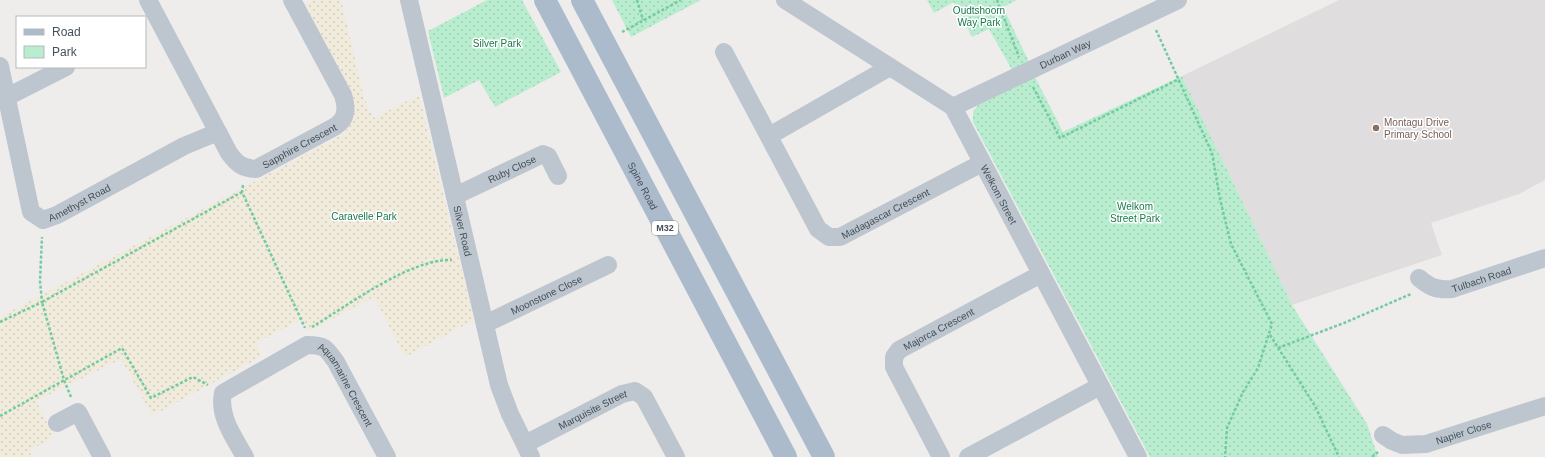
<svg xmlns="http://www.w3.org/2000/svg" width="1545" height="457" viewBox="0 0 1545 457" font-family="Arial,sans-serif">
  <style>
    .education { fill: #e0ddde }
    .green { fill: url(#green-dots) }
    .sand { fill: url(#sand-dots) }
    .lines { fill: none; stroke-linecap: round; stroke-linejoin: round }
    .path { stroke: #72cba1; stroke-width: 2.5; stroke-dasharray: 3 2; stroke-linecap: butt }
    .minor { stroke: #bdc6ce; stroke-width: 18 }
    .major { stroke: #abbbcb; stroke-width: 22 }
    .education-dot { fill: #8d6e63; stroke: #fff; stroke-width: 1.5 }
    .labels { text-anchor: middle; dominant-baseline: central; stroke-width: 3; stroke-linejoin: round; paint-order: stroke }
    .shield { fill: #fff; stroke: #7d848b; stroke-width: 1 }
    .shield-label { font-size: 9px; font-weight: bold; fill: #454f59 }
    .park-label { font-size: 10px; fill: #17784a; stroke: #fff }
    .street-label { font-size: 10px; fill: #454f59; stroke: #fff }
    .education-label { font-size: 10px; fill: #785e54; stroke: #fff; text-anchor: start }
  </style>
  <defs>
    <pattern id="green-dots" width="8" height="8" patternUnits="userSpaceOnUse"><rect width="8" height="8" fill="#b9edcf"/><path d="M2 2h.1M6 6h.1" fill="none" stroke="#a0cdb4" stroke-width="1.8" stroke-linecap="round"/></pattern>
    <pattern id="sand-dots" width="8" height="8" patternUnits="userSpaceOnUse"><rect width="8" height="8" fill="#f1ebdc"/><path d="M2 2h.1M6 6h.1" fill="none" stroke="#d0cbbf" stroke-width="1.8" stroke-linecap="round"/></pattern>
  </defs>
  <rect width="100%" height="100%" fill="#efecec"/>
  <path class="education" d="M1339 0H1545V180L1519 194 1431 223 1442 255 1292 305 1182 76Z"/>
  <g class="green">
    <path d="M487 0H522L561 72 495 107 479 80 444 98 428 31Z"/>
    <path d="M612 0H701L631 37Z"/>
    <path d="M927 0H1017L1003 7 1029 62 1012 70 989 29 972 37 954 2 934 13Z"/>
    <path d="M1182 76 1292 305 1367 424 1378 457H1150L973 122V112L978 105 1035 77 1063 132Z"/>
  </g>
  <path class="sand" d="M313 0H341L364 98 374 118 419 95 474 320 405 357 374 297 309 331 302 319 256 343 262 356 152 416 121 359 36 401 54 437 29 451 32 457H0V317L342 135C353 124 356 111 353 95L305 4Z"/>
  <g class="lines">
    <g class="path">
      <path d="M637 0 643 20"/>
      <path d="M997 0 1019 57"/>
      <path d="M1156 30 1212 153 1220 199 1231 244 1272 324 1258 368 1243 392 1227 428 1225 457"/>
      <path d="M622 32 681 0"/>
      <path d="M1033 87 1060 138 1179 79"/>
      <path d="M243 185 242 192 305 328"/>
      <path d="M0 322 42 302 40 281 42 237"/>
      <path d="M312 327C347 306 411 258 452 260"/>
      <path d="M1270 335 1315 406 1339 457"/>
      <path d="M1278 348 1344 323 1411 294"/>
      <path d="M71 397 64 380 42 302 242 192"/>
      <path d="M0 416 122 348 151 398 193 377 208 385"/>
      <path d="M1372 457 1378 452"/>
    </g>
    <g class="minor">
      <path id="s1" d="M148 0 229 153C237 164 242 168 256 169L336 126C347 118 347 108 343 95L292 0"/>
      <path id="s2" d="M409 0 499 385 510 414 531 457"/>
      <path id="s3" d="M785 0 953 107 1138 457"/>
      <path id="s4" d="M724 52 818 229 829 237H840L982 163"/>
      <path id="s5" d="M0 66 31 212 43 220 57 215 184 146 218 132"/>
      <path d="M7 97 66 67"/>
      <path id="s6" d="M953 107 1178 0"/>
      <path d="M769 136 890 67"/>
      <path id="s7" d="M455 196 543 154 548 156 558 176"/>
      <path id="s8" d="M1419 278C1431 288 1437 290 1452 289L1545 258"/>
      <path id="s9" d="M485 324 608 265"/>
      <path d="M57 423 78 412 102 457"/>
      <path id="s10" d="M1383 435 1392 441 1402 445 1426 444 1545 406"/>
      <path id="s11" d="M525 444 622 394 635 391 644 397 676 457"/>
      <path id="s12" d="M245 457C234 437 218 416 223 393L307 345C325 345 326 348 336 362L387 457"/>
      <path id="s13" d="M941 457 894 367V357L899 350 1041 274"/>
      <path d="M968 457 1100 386"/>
    </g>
    <g class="major">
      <path id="s14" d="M545 0 786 457"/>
      <path d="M582 0 824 457"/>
    </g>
  </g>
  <circle class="education-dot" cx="1376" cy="128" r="4"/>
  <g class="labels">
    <rect class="shield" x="652" y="221" width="26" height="14" rx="3"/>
    <g class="shield-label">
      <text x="665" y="228">M32</text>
    </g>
    <g class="park-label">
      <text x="979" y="10">Oudtshoorn<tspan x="979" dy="12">Way Park</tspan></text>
      <text x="497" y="43">Silver Park</text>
      <text x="1135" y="206">Welkom<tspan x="1135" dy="12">Street Park</tspan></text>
      <text x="364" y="216">Caravelle Park</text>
    </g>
    <g class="street-label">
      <text stroke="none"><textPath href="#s6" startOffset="124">Durban Way</textPath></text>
      <text stroke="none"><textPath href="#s1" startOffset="255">Sapphire Crescent</textPath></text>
      <text stroke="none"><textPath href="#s7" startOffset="63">Ruby Close</textPath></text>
      <text stroke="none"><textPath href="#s14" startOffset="210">Spine Road</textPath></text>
      <text stroke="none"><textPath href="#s3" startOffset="298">Welkom Street</textPath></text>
      <text stroke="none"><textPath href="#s5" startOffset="204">Amethyst Road</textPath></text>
      <text stroke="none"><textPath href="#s4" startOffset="276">Madagascar Crescent</textPath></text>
      <text stroke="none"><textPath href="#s2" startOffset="237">Silver Road</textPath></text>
      <text stroke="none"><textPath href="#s8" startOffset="67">Tulbach Road</textPath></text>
      <text stroke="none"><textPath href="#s9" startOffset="68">Moonstone Close</textPath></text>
      <text stroke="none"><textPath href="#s13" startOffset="165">Majorca Crescent</textPath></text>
      <text stroke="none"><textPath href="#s12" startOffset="226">Aquamarine Crescent</textPath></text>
      <text stroke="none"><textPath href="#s11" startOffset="76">Marquisite Street</textPath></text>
      <text stroke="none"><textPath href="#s10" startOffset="85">Napier Close</textPath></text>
    </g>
    <g class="education-label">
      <text x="1384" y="122">Montagu Drive<tspan x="1384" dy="12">Primary School</tspan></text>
    </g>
  </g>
  <rect x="16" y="16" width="130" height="52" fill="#ffffff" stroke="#b5b9bd"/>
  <rect x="24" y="29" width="20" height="6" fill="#abbbcb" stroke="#b5b9bd"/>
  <text x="52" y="36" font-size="12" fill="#454f59">Road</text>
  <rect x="24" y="46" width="20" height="12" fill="#b9edcf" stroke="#b5b9bd"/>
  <text x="52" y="56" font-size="12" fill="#454f59">Park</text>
</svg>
